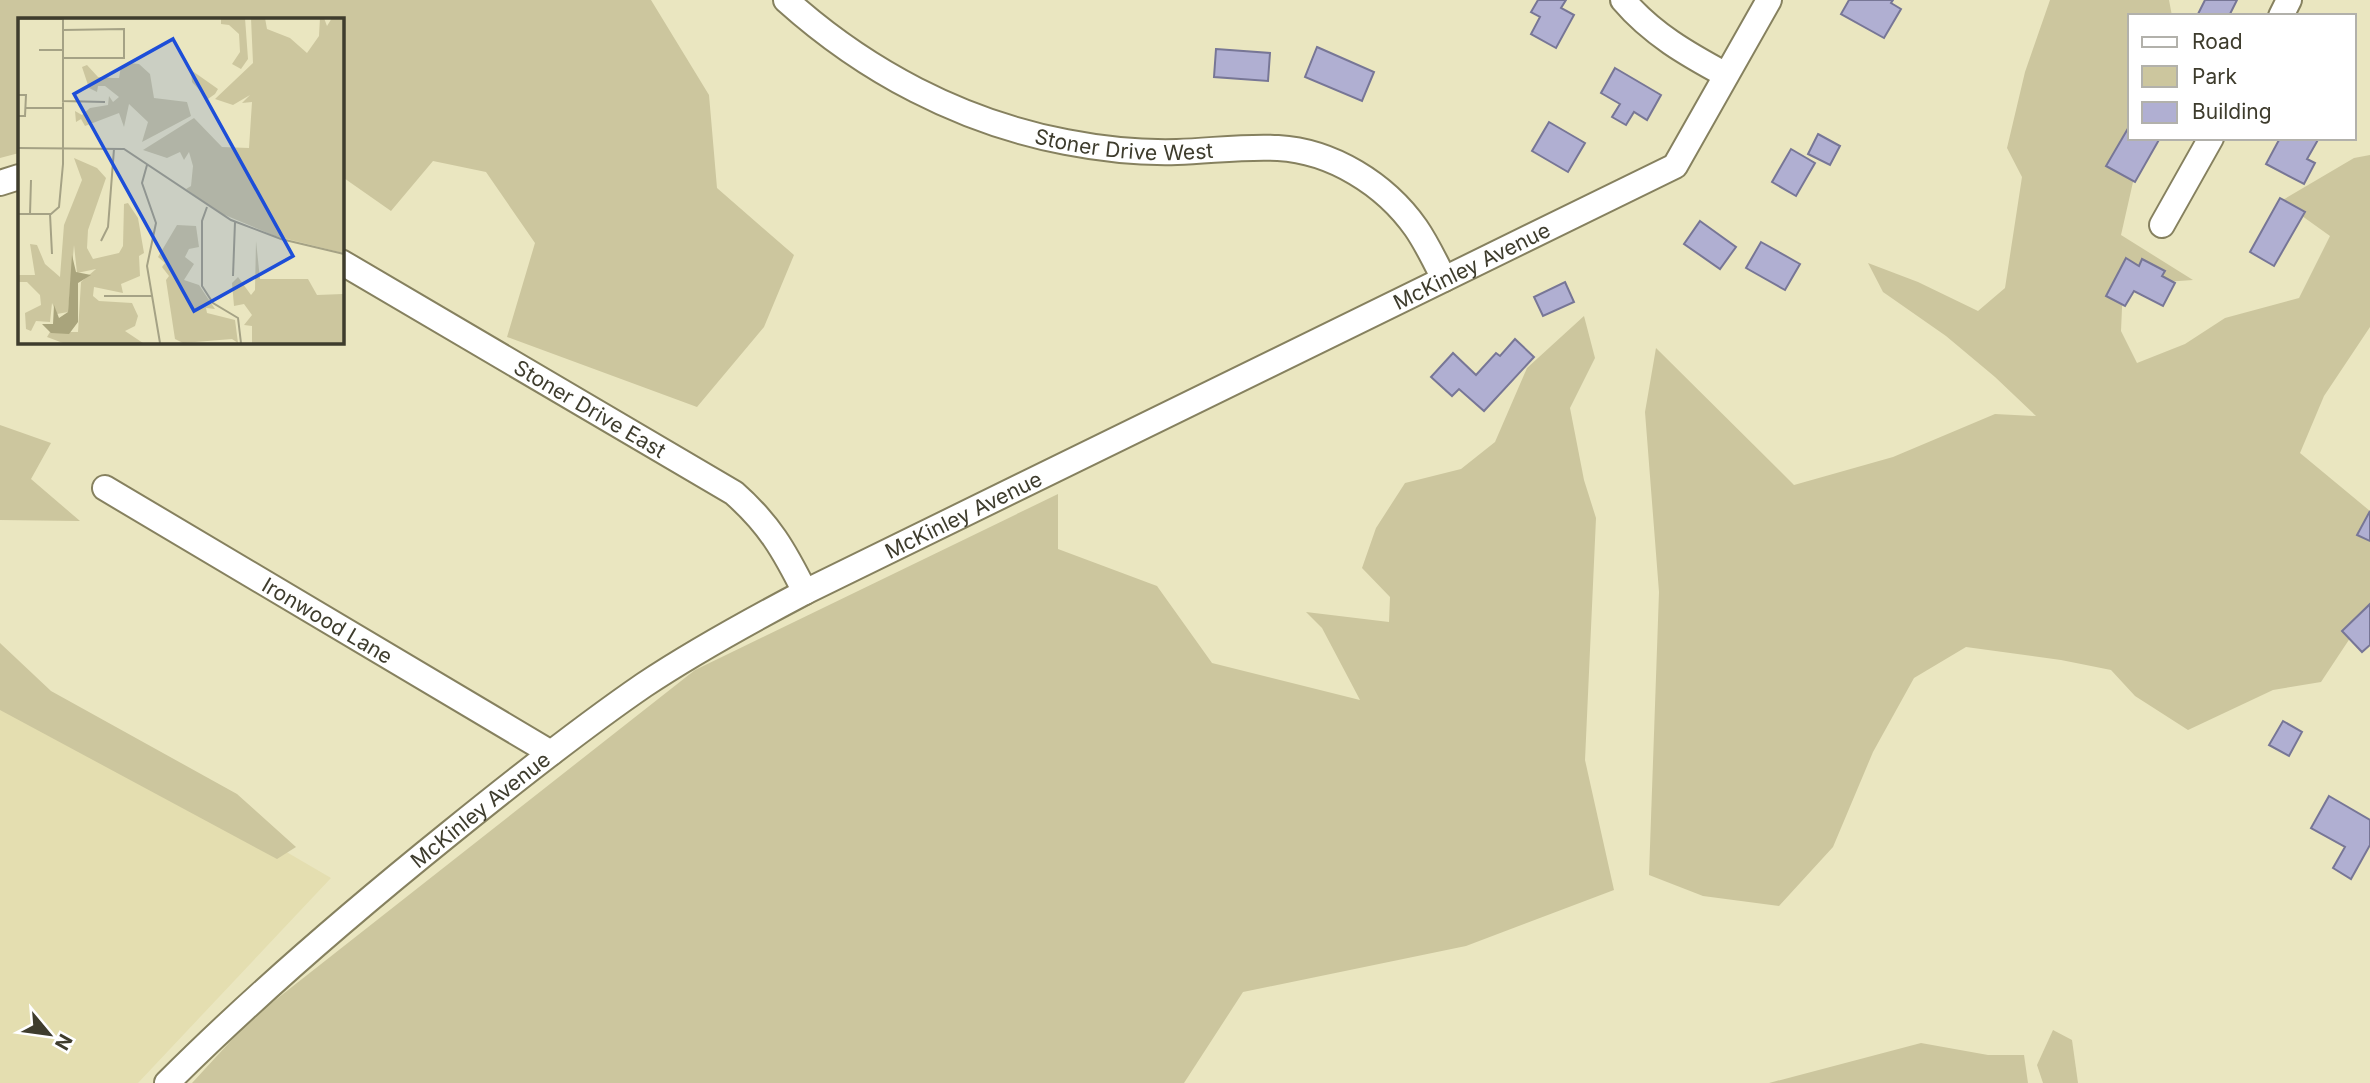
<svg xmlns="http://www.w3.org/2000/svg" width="2370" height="1083" viewBox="0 0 2370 1083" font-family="Inter,sans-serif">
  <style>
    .built { fill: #e4deb0 }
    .green { fill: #ccc69e }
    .building { fill: #b0afd2; stroke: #777696; stroke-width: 2 }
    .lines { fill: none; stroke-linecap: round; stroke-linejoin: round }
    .minor-casing { stroke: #86815f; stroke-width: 28 }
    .minor { stroke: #fff; stroke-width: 24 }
    .labels { text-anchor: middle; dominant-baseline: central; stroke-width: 6; stroke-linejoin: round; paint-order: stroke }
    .street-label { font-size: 21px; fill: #3e3c2d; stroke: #fff }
    .inset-road { fill: none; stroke: #a5a285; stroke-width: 2 }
    .view { fill: #1d4ed8; fill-opacity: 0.15; stroke: #1d4ed8; stroke-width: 3.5 }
    .inset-edge { fill: none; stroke: #3e3c2d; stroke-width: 3.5 }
  </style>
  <rect width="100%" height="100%" fill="#eae6c0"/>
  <path class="built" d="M0 685 331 878 138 1083H0Z"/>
  <g class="green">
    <path d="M0 0H651L709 95 717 188 794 255 764 327 697 407 507 337 535 243 486 172 433 161 391 211 341 176V19H19V153L0 158Z"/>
    <path d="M2050 0H2169L2172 16H2130V138H2143L2121 235 2193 280 2123 285 2121 331 2137 363 2185 344 2225 318 2299 298 2330 236 2281 201 2354 158 2370 155V327L2324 396 2300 453 2370 511V608L2321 682 2273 690 2188 730 2135 696 2111 670 2061 660 1966 647 1914 678 1873 752 1833 847 1779 906 1703 896 1649 875 1659 592 1645 412 1656 348 1794 485 1893 457 1995 414 2036 416 1995 377 1946 336 1883 292 1868 263 1918 282 1978 311 2005 288 2022 177 2007 148 2025 72Z"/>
    <path d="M1584 316 1595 358 1570 408 1584 480 1596 518 1585 760 1614 890 1466 946 1243 992 1184 1083H192L251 1019 695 670 1058 494V549L1157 586 1212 663 1360 700 1322 628 1306 612 1389 622 1390 597 1362 568 1376 528 1405 483 1461 469 1495 442 1527 368Z"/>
    <path d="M0 425 51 443 31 479 80 521 0 520Z"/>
    <path d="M0 643 51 691 237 794 296 847 277 859 0 710Z"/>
    <path d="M2053 1030 2072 1040 2078 1083H2043L2037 1065Z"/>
    <path d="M1921 1043 1988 1055H2024L2028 1083H1769Z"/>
  </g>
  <g class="building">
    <path d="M1538 0H1566L1561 8 1574 15 1556 48 1531 34 1540 17 1531 12Z"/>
    <path d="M1849 0H1893L1891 3 1901 9 1884 38 1841 14Z"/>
    <path d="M2205 0H2237L2229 16H2197Z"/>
    <path d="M1317 47 1374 72 1362 101 1305 77Z"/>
    <path d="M1216 49 1270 53 1268 81 1214 77Z"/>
    <path d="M1615 68 1661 95 1647 120 1634 112 1626 125 1612 117 1620 104 1601 93Z"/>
    <path d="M1549 122 1585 143 1568 172 1532 151Z"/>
    <path d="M2130 125V138H2160L2135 182 2106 166Z"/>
    <path d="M1818 134 1840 146 1830 165 1808 154Z"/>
    <path d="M2280 138H2319L2307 159 2315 163 2304 184 2266 164Z"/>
    <path d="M1791 149 1815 163 1796 196 1772 182Z"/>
    <path d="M2280 198 2305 212 2274 266 2250 252Z"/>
    <path d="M1700 221 1736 247 1720 269 1684 244Z"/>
    <path d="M1761 242 1800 264 1785 290 1746 268Z"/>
    <path d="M2126 258 2139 266 2142 259 2165 271 2162 276 2175 283 2163 306 2134 291 2125 306 2106 296Z"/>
    <path d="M1565 282 1574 302 1543 316 1534 297Z"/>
    <path d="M1515 339 1534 357 1484 411 1459 389 1452 396 1431 377 1453 353 1476 375 1496 353 1500 356Z"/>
    <path d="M2370 511V541L2357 535Z"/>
    <path d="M2370 604V645L2362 652 2342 631Z"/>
    <path d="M2283 721 2302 732 2289 756 2269 745Z"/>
    <path d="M2329 796 2370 820V845L2351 879 2333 868 2345 847 2311 828Z"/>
  </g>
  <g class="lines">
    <defs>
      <g id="minor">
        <path id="s1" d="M786 0C865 71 961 122 1066 142 1102 149 1141 153 1177 152 1211 151 1244 146 1278 148 1332 151 1385 184 1416 228 1427 244 1435 261 1444 279"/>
        <path d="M1623 0C1652 34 1687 54 1726 75"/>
        <path d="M2281 16 2289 0"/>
        <path d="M0 183 19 177"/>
        <path d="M2162 225 2211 138"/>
        <path id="s2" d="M341 262 734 493C769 524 784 550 805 592"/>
        <path id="s3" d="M105 488 551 753"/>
        <path id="s4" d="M167 1083C256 994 352 912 450 833 513 782 577 731 644 685 695 651 750 621 805 592L1675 166 1769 0"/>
      </g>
    </defs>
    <use href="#minor" class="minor-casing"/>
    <use href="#minor" class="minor"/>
  </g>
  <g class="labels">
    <g class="street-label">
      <text stroke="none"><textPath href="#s1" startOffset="376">Stoner Drive West</textPath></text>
      <text stroke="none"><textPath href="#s4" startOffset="1550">McKinley Avenue</textPath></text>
      <text stroke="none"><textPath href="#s2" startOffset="289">Stoner Drive East</textPath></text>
      <text stroke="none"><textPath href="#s4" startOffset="984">McKinley Avenue</textPath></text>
      <text stroke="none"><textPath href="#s3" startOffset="259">Ironwood Lane</textPath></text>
      <text stroke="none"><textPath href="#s4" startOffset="416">McKinley Avenue</textPath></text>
    </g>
  </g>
  <g transform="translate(18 18)">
    <rect width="326" height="326" fill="#eae6c0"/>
    <path d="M203 0H227L230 41 223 51 214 46 222 34 221 16 211 7 203 6ZM233 0H247L249 11 272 20 289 35 301 18 302 0H306L309 8 314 0H325V235L257 218 202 195 168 171 173 168 175 148 171 134 166 142 162 134 149 140 125 132 176 100 204 129 231 130 234 84 224 85 232 77 215 87 197 81 235 45ZM112 45 121 46 132 56 136 80 169 84 173 98 124 124 130 104 111 86 106 109 101 95 67 108 63 101 58 104 57 93 64 97 72 90 90 87 91 78 95 84 101 79 87 68H80L79 74 71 70 64 49 69 47 80 59 95 60H101L103 48ZM173 52 200 71 197 76 190 81 174 64ZM56 140 79 150 88 160 70 212 69 230 75 241 101 235 105 228 106 186 110 185 120 200 126 235 121 238 122 258 103 266 105 275 76 269 75 278 81 283 114 285 120 298 117 308 107 313 125 325H45L29 319 32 314H60L63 264 78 251 59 255 56 227 50 294 39 296 34 285 32 304 18 303 13 313 8 311 7 295 23 287 22 277 9 264H0V257H17L12 226 19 227 27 246 42 259 46 207 64 162ZM159 207 178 208 181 229 171 231 167 239 176 246 166 262 181 267 197 291 188 290 189 295 217 302 220 325 214 321 165 325 157 321 148 262 151 258 144 249 147 245 140 239ZM238 223 242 261H290L299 277 325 276V325H234V308L226 307 234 297 226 286 216 288 214 265 220 259 233 277 237 272Z" fill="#ccc69e"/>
    <path d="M54 237 58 254 73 257 60 265V304L51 316 33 315 24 306H35L36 287 41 300 50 294Z" fill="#a9a47c"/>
    <path class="inset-road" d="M0 1H45M21 32H44M45 40H106V11L45 12M0 77H8L7 98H0M44 83 87 84M7 90H44M0 130 106 131 213 202 263 221 326 236M129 147 124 165 138 205 129 248 142 325M189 189 184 203V268L195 285 220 300 223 325M0 196H33L41 189 45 146V0M12 196 13 162M32 196 34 236M83 223 90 209 96 131M215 258 217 204M86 278H134"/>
    <path class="view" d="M155 21 275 238 176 293 56 76Z"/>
    <rect width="326" height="326" class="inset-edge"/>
  </g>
  <rect x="2128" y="14" width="228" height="126" fill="#ffffff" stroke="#b2b1ab" stroke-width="2"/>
  <rect x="2142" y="37" width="35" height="10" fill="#ffffff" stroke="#b2b1ab" stroke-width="2"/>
  <text x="2192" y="49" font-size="21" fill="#3e3c2d">Road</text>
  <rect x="2142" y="66" width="35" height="21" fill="#ccc69e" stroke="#b2b1ab" stroke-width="2"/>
  <text x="2192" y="84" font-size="21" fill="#3e3c2d">Park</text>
  <rect x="2142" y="102" width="35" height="21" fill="#b0afd2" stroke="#b2b1ab" stroke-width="2"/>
  <text x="2192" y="119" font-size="21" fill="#3e3c2d">Building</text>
  <g transform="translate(49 1034) rotate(119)" stroke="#ffffff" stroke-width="5" paint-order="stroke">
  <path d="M0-5L12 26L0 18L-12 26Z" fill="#3e3c2d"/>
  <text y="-10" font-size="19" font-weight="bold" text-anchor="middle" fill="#3e3c2d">N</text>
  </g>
</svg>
